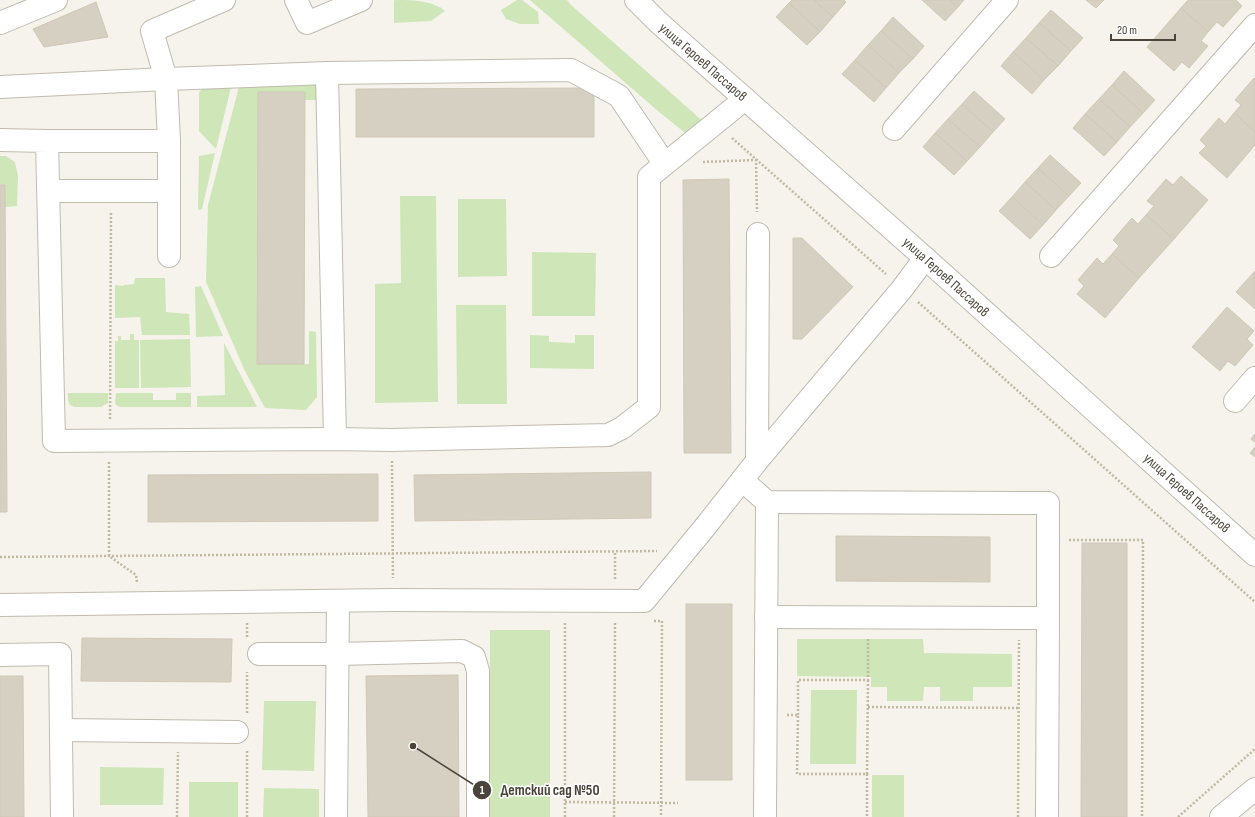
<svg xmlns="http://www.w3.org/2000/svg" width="1255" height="817" viewBox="0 0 1255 817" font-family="'Sofia Sans Condensed',sans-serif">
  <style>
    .green { fill: #cfe6b9 }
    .building { fill: #d6d0c2; stroke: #d1c8b6 }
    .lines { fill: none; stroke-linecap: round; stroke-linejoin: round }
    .minor-casing { stroke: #c0bbaf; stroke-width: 24 }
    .path { stroke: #c1b8a1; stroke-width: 2.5; stroke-dasharray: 2 2; stroke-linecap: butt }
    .minor { stroke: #fff; stroke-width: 22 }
    .labels { text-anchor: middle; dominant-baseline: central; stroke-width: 3; stroke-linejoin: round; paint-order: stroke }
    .street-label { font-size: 14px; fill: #4a443a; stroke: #fff }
    .leader { fill: none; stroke: #4a443a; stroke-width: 1.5 }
    .callout-dot { fill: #4a443a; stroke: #fff; stroke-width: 1.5 }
    .mark-label { font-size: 12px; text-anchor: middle; font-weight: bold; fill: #fff }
    .callout-label { font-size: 15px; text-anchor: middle; font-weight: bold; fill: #4a443a; stroke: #fff; stroke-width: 3; stroke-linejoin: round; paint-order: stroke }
  </style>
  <rect width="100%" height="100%" fill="#f5f3ec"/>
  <g class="green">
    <path d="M395 0C412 0 432 0 445 11L431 21 394 23V1Z"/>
    <path d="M517 0H522L538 12 539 24H520L506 19 501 10Z"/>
    <path d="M530 0H567L571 5 705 123 689 136 658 111Z"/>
    <path d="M233 79 216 149 199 131V92L204 88Z"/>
    <path d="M241 79 317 83 318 100H305V92H258L257 363 309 364V331L316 332 317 397 306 410 265 408 245 371 206 282 208 205Z"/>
    <path d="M215 153 202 209 199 210 198 209 199 156Z"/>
    <path d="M0 156H6L15 162 18 176 17 206 5 207V185H0Z"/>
    <path d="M400 196H436L438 402 375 403V284L401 283Z"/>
    <path d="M458 199H506L507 276 458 277Z"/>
    <path d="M532 252 596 253 595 316H532Z"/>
    <path d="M135 278H165L166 312 189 314 190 335H142L140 317 115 318V285L123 286 124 285 134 284Z"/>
    <path d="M201 286 223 336 196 337 195 287Z"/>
    <path d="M456 305H506L507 404H457Z"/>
    <path d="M130 334H134V340H139V388H115V341H118V336H121V340H130Z"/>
    <path d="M530 335 549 336V342L575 343V335H594V369L530 368Z"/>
    <path d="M190 339 191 387 141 388 140 340Z"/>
    <path d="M224 343 257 407H197V396L225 395Z"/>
    <path d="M68 393H108V403L101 407H74L70 405 68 401Z"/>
    <path d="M116 393H153V400H176V393H191V407H120L115 404Z"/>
    <rect x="490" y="630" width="60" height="187"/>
    <path d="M797 639H923L924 653 1012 654V687H973V701H940V687H924L923 701H887V687H871V677L797 676Z"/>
    <path d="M811 690H857L856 764H810Z"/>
    <path d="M264 701H316L314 771 262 770Z"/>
    <path d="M100 767 164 768 163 805H100Z"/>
    <rect x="872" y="775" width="32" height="42"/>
    <rect x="189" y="782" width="49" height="35"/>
    <path d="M264 788 319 789V817H263Z"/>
  </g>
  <g class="building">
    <path d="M792 0H814L833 17 820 32 789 3Z"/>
    <path d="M814 0H844L846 2 833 17Z"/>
    <path d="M922 0H950L958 7 945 21Z"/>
    <path d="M950 0H964L958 7Z"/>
    <path d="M1086 0H1104L1096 8Z"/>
    <path d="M1188 0H1236L1242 6 1223 27 1217 22 1208 32 1181 8Z"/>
    <path d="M96 2 108 37 44 47 33 29Z"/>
    <path d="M789 3 820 32 807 45 776 17Z"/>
    <path d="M1181 8 1208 32 1201 41 1208 46 1189 68 1182 62 1174 71 1147 47Z"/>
    <path d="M1051 10 1083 38 1071 51 1039 23Z"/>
    <path d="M893 17 924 46 913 59 881 31Z"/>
    <path d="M1039 23 1071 51 1058 66 1026 38Z"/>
    <path d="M881 31 913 59 899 73 868 45Z"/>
    <path d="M1026 38 1058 66 1044 80 1013 52Z"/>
    <path d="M868 45 899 73 886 88 855 60Z"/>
    <path d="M1013 52 1044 80 1032 94 1001 66Z"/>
    <path d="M855 60 886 88 874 102 842 74Z"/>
    <path d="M1124 71 1155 100 1143 113 1112 85Z"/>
    <path d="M1254 78 1255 79V132L1234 113 1241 105 1235 100Z"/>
    <path d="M1112 85 1143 113 1130 127 1099 99Z"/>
    <path d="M594 88V137H356V89Z"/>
    <path d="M974 91 1005 119 993 132 962 104Z"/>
    <path d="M258 92H305L304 364H257Z"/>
    <path d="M1099 99 1130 127 1117 142 1085 114Z"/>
    <path d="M962 104 993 132 980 147 948 119Z"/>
    <path d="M1234 113 1255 132V145L1227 178 1199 153 1206 146 1200 140 1219 118 1225 124Z"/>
    <path d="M1085 114 1117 142 1104 156 1073 128Z"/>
    <path d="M948 119 980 147 967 161 935 133Z"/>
    <path d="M935 133 967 161 954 175 923 147Z"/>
    <path d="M1050 155 1081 183 1069 196 1038 168Z"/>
    <path d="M1038 168 1069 196 1056 210 1025 182Z"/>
    <path d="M1181 176 1208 200 1174 239 1146 215 1154 206 1147 201 1166 179 1173 185Z"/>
    <path d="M729 179 731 453H684L683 180Z"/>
    <path d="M1025 182 1056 210 1043 225 1012 197Z"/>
    <path d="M0 185H5L7 512H0Z"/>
    <path d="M1012 197 1043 225 1030 239 999 211Z"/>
    <path d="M1146 215 1174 239 1139 278 1112 254 1119 246 1113 240 1132 218 1138 224Z"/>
    <path d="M793 238H802L853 287 802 339H793Z"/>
    <path d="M1112 254 1139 278 1105 318 1077 294 1084 286 1078 280 1097 258 1103 264Z"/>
    <path d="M1255 271V309L1236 292Z"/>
    <path d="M1227 307 1254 331 1247 339 1253 345 1235 366 1228 361 1220 371 1192 347Z"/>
    <path d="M1255 434V442L1251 439Z"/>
    <path d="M1255 447V457L1250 453Z"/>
    <path d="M651 472V518L415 521 414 475Z"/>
    <path d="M378 474V521L148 522V475Z"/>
    <path d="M836 536 990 537V582L836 581Z"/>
    <path d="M1082 543H1127V817H1081Z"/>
    <rect x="686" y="604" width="46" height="176"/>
    <path d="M82 638 232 639 231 682 81 681Z"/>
    <path d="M458 675 459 817H368L366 676Z"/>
    <path d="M0 676H23L24 817H0Z"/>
  </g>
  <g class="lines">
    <defs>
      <g id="minor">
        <path d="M296 0 307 23 361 0"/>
        <path d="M636 0 658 22 925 258 1255 555"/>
        <path d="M0 23 56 0"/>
        <path d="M327 73 335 439"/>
        <path d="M0 87 166 79 152 31 224 0"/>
        <path d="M894 129 1007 0"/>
        <path d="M0 140 47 141 54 441 335 439 391 440 608 435 622 428 649 407V177L745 99"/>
        <path d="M47 141H169L166 79 327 73 571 70 619 96 664 163"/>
        <path d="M169 141V256"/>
        <path d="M49 191H169"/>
        <path d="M1051 256 1255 25"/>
        <path d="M1235 401 1255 378"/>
        <path d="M757 461 758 234"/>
        <path d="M742 480 767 502 1048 503V618"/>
        <path d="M0 605 393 600 644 601 705 527 757 461 902 289 925 258"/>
        <path d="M766 617 1048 618 1047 817"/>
        <path d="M259 654H337L462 651 474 657 478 671V817"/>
        <path d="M0 655 60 654 62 817"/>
        <path d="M61 730 237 732"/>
        <path d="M336 817 338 601"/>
        <path d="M765 817 767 502"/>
        <path d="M1221 817 1255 789"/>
      </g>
    </defs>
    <use href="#minor" class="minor-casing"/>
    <g class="path">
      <path d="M732 138 886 274"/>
      <path d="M703 162 756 160 757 212"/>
      <path d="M918 302 1255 602"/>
      <path d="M110 419 111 212"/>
      <path d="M392 461 393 578"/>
      <path d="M109 462V556L136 575 137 582"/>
      <path d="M1069 540H1143L1142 817"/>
      <path d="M0 557 657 551"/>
      <path d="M615 579V551"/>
      <path d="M654 621H662L661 817"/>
      <path d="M247 637V622"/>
      <path d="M868 707 1019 708"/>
      <path d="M247 713V672"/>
      <path d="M787 715H798L797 774H867V817"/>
      <path d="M798 715V680H868V638"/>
      <path d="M867 774 868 680"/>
      <path d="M565 802 678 803"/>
      <path d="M177 817 178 752"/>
      <path d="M247 817V750"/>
      <path d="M565 817V622"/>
      <path d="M614 817 615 622"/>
      <path d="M1018 817 1019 640"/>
      <path d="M1178 817 1255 749"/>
    </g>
    <use href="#minor" class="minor"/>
  </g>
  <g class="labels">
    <g class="street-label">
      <text transform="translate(703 62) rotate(41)">улица Героев Пассаров</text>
      <text transform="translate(946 277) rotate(42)">улица Героев Пассаров</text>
      <text transform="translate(1187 493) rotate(42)">улица Героев Пассаров</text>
    </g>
  </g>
  <path class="leader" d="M413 746L482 790"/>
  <g class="callout-dot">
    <circle cx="413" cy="746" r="4"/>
    <circle cx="482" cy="790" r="10"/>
  </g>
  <g class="mark-label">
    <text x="482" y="794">1</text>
  </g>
  <g class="callout-label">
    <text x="550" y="795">Детский сад №50</text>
  </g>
  <path d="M1111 34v6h64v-6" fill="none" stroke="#4a443a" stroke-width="2"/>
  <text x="1117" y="34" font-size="12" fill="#4a443a" stroke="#ffffff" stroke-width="3" paint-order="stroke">20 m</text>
</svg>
